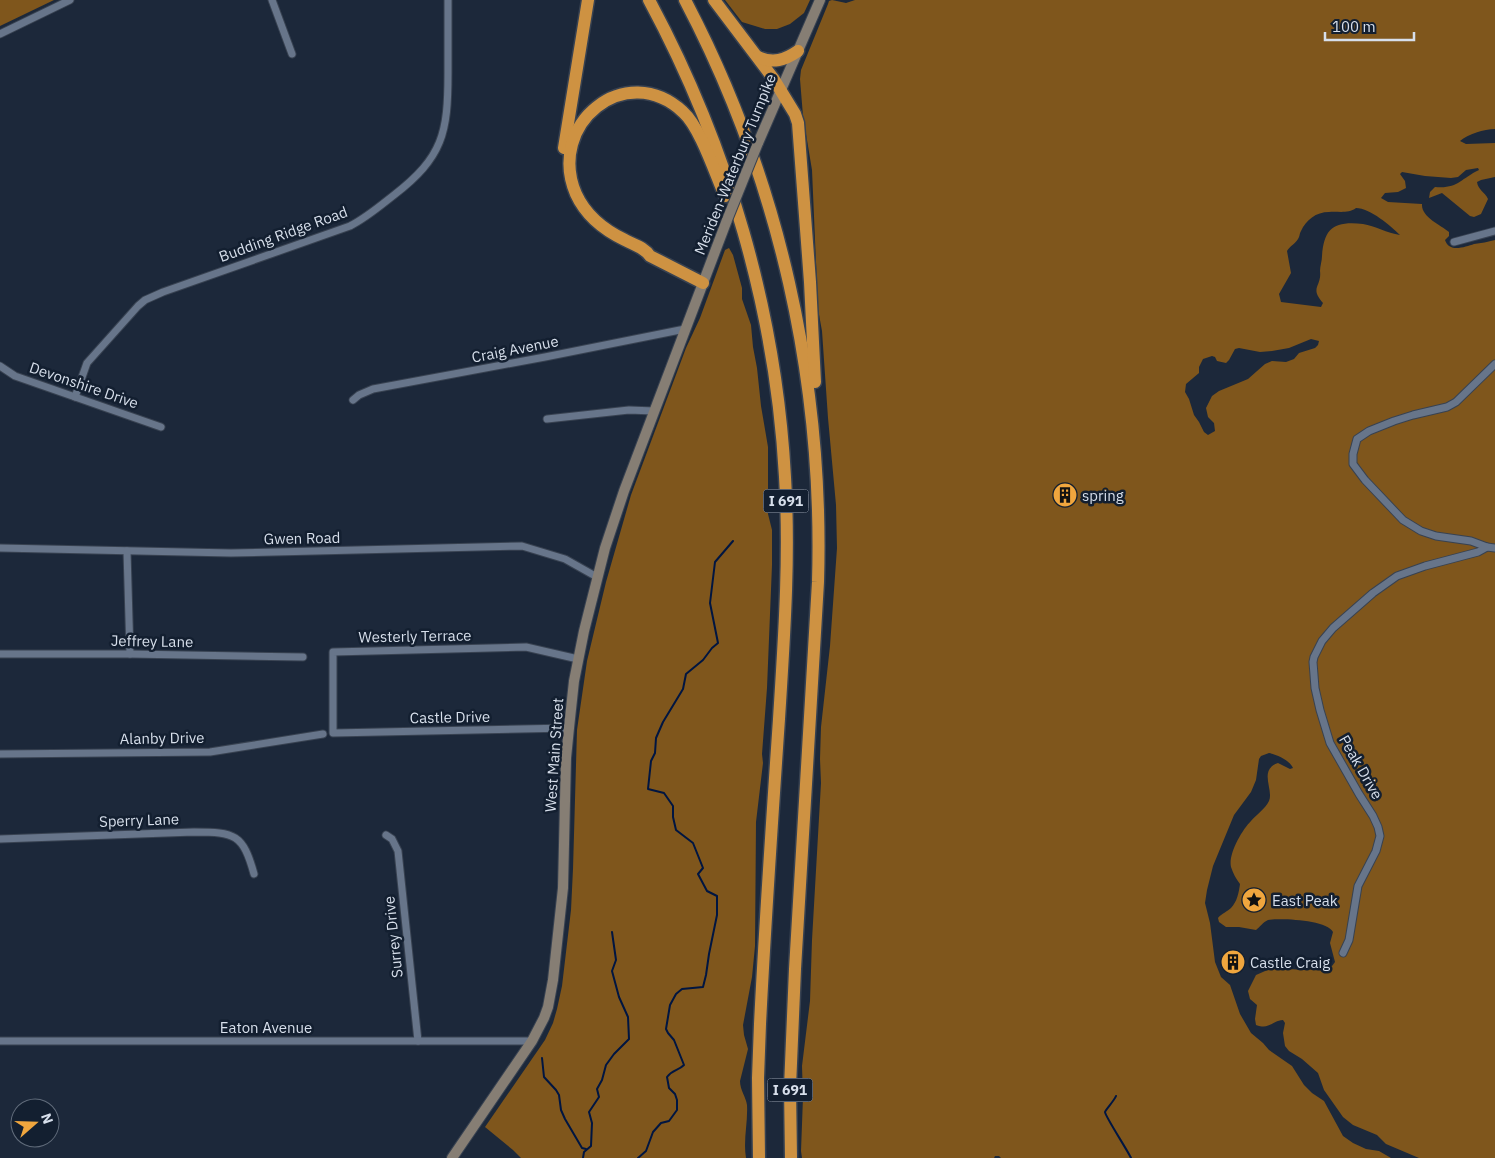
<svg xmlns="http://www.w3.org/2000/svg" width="1495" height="1158" viewBox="0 0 1495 1158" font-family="'IBM Plex Sans',sans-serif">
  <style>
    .forest { fill: #7f561c; fill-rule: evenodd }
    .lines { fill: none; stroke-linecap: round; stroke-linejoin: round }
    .stream { stroke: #001541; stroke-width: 2 }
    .street-casing { stroke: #384251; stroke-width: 9 }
    .secondary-casing { stroke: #384251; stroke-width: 12 }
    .highway-casing { stroke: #384251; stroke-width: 15 }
    .street { stroke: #67758a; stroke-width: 7 }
    .secondary { stroke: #867e74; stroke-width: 10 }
    .highway { stroke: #ce9242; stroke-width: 12 }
    .secondary-bridge-casing { stroke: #384251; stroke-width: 12; stroke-linecap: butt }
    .secondary-bridge { stroke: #867e74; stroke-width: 10 }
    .labels { text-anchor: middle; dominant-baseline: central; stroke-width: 5; stroke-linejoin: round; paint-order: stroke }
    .shield { fill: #131f30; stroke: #9ca5b3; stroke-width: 1 }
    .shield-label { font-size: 14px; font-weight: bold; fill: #d7dfeb }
    .street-label { font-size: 15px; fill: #d7dfeb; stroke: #131f30 }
    .poi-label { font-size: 15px; fill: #d7dfeb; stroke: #131f30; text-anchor: start }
  </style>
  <rect width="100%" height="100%" fill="#1c283a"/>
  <g class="forest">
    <path d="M0 0H54L0 26Z"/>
    <path d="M725 0H810L804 13 790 24 777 29H765L742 22Z"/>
    <path d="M832 0 846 3 855 0H1495V129C1484 129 1468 134 1460 141L1466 144 1495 143V177L1481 180 1477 182C1478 190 1485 192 1488 199L1481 214 1474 217 1470 216 1442 193 1429 198 1430 192 1435 187C1458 189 1460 179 1479 170L1478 168 1466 170 1458 177 1451 178 1425 176 1402 172 1400 174 1405 181 1406 188 1398 192 1385 193 1381 198 1388 202 1422 204C1421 217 1441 225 1449 232V236L1445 240C1449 253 1465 247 1474 244 1481 243 1488 242 1495 240V1158H1419L1386 1144 1377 1135 1353 1125 1343 1117 1324 1090 1318 1073 1302 1059 1289 1051 1285 1046 1283 1033 1285 1023 1283 1020C1271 1021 1270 1030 1256 1025L1255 1019 1257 1005 1250 999 1248 991 1256 975 1272 968 1305 970 1327 968 1332 966 1335 962 1330 943 1333 932C1327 920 1281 918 1268 920 1263 922 1260 927 1256 930L1239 927H1226L1219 922 1218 918C1222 913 1227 912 1231 908 1237 902 1239 892 1240 884 1236 879 1233 873 1231 867 1228 854 1242 830 1251 821 1256 815 1265 809 1269 801 1274 789 1258 770 1278 763L1290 769 1293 768C1289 760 1278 755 1269 753L1261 756 1259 759 1256 780 1251 792 1234 815 1213 866 1207 890 1205 903 1210 923 1215 962 1221 977 1230 985 1240 1014 1251 1033 1263 1043 1269 1050 1292 1066 1304 1085 1312 1093 1324 1101 1343 1136 1353 1143 1366 1149 1379 1151 1391 1158H1001L999 1156H995L994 1158H802L801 1151 803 1097 802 1066 810 1001 812 940 821 783 820 759 821 727 830 646 837 548 836 505 828 418 822 331 818 309 812 170 803 116 800 79 801 70 828 4 829 1ZM1356 208C1370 208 1391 226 1400 235 1387 233 1375 226 1363 224 1334 221 1324 228 1322 256 1322 261 1320 266 1320 271 1322 287 1309 287 1323 303L1321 307 1281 302 1279 294 1291 273 1287 251C1290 246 1295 244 1298 239 1300 236 1299 235 1301 231 1306 220 1316 212 1329 212 1338 211 1348 214 1356 208ZM1311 339 1319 341 1318 345 1315 348 1299 353 1294 359 1286 362 1272 361 1265 364 1248 379 1219 391 1212 396 1206 408 1208 417 1214 423 1215 431 1208 435 1204 432 1199 422 1194 415 1189 399 1185 392 1186 384 1199 373V367L1203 359 1212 356 1215 357 1217 361 1226 363 1229 360 1235 349 1239 348 1260 352 1272 351 1289 348Z"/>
    <path d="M729 248 733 255 742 288V299L751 325 753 347 757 368 761 406 768 447V514L772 530V565L767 688 762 754 763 763 756 822 755 946 752 977 743 1025 744 1035 748 1049 740 1081C740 1090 746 1097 747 1105 748 1123 743 1140 746 1158H521L513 1150 485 1127 545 1040 553 1023 557 1009 562 986 571 910 573 869 577 730 587 661 606 582 631 495 686 348 700 318 725 250Z"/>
  </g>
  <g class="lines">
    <g class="stream">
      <path d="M542 1058 544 1077 556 1090 559 1095 561 1110 565 1119 582 1148 586 1149"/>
      <path d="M1116 1096C1114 1101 1106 1109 1105 1112 1105 1116 1128 1151 1131 1158"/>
      <path d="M583 1158 584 1152 591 1146 592 1123 589 1112 599 1097 597 1089 602 1080 606 1065 614 1054 629 1039 628 1017 619 997 612 971 616 960 612 932"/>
      <path d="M638 1158 646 1151 653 1132 661 1123 669 1121 677 1110V1100L675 1094 669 1088 667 1077C673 1069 678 1071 684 1065L674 1040 668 1033 666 1029 670 1005 676 994 682 989 703 987 706 975 709 954 717 915V896L707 891 698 874 703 868 693 843 676 830 673 817V806L664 793 648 789 651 761 655 753 656 738 663 722 683 689 686 674 703 660 712 648 718 643 710 603 715 562 733 541"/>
    </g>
    <defs>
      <g id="street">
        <path d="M272 0 292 54"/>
        <path d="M0 34 70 0"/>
        <path d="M1454 242 1495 231"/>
        <path d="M0 366 15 376 161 427"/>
        <path d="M75 397 87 363 138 306 145 300 163 292 350 226C366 218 380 206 394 195 443 157 448 133 448 73 448 49 448 24 448 0"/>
        <path d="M353 400 359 395 373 389 545 357 685 329"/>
        <path d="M547 419 629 410 654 411"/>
        <path d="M1487 547 1471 541 1436 536 1421 531 1403 520 1365 480 1353 464V454L1357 439 1369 431 1394 421 1413 415 1447 407 1456 402 1495 364"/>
        <path d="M0 548 231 553 522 546 565 559 597 577"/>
        <path d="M127 551 130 654"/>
        <path d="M0 654H130L303 657"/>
        <path d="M569 728 333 733V652L526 647 578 659"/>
        <path d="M0 754 210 752 323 734"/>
        <path d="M386 835 392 839 398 851 418 1041"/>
        <path d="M0 839 194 832C235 832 243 834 254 874"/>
        <path d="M1343 953 1349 940 1358 886 1376 851 1380 836 1378 827 1373 816 1359 794 1330 743 1320 710 1315 688 1313 662 1314 657 1322 641 1333 628 1373 593 1397 576 1425 566 1478 552 1487 547 1495 548"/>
        <path d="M0 1041H532"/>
      </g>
      <g id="secondary">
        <path d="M758 143 820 0"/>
        <path d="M452 1158 532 1041 544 1018 548 1007 553 980 563 888 566 758 569 728 574 681 584 631 605 548 624 491 727 220"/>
      </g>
      <g id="highway">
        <path d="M649 0C728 147 776 311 785 477 790 558 784 639 779 719 772 821 765 923 760 1024L758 1078 759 1158"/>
        <path d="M685 0C779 179 824 381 818 582L795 969 790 1087 791 1158"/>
        <path d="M714 0 773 78 795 114 798 123 810 282 815 382"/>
        <path d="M758 57C773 64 785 60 798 51"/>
        <path d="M564 148 588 0"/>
        <path d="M703 283 650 256C644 247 634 245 625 240 604 230 586 216 576 194 546 124 626 59 683 112 700 127 715 173 725 196"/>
      </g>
    </defs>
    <use href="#street" class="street-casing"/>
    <use href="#secondary" class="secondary-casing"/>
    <use href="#highway" class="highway-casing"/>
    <use href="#street" class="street"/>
    <use href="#secondary" class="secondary"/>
    <use href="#highway" class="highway"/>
    <defs>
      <path id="secondary-bridge" d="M727 220 758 143"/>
    </defs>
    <use href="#secondary-bridge" class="secondary-bridge-casing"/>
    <use href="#secondary-bridge" class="secondary-bridge"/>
  </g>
  <defs>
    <symbol id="building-disc" viewBox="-11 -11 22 22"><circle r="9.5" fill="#f0a63e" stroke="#131f30"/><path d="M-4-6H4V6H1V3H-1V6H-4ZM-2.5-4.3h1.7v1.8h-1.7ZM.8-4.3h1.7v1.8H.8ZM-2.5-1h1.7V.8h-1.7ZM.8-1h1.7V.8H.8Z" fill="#111"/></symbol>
    <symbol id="sight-disc" viewBox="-11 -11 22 22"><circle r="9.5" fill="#f0a63e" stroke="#131f30"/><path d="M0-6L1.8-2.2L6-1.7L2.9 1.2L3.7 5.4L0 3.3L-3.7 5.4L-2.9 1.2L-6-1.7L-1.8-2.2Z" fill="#111"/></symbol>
  </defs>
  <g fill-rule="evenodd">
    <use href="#building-disc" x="1051" y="481" width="28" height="28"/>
    <use href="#sight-disc" x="1240" y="886" width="28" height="28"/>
    <use href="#building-disc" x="1219" y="948" width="28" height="28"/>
  </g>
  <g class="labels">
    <g class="shield">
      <rect x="763.5" y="489.5" width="45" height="23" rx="4"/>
      <rect x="767.5" y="1078.5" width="45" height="23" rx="4"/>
    </g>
    <g class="shield-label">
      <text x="786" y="501">I 691</text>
      <text x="790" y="1090">I 691</text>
    </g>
    <g class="street-label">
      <text transform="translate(735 164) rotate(-68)">Meriden-Waterbury Turnpike</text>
      <text transform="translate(283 234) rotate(-20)">Budding Ridge Road</text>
      <text transform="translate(515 349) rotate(-11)">Craig Avenue</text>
      <text transform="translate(84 385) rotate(19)">Devonshire Drive</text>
      <text transform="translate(302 538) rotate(-1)">Gwen Road</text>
      <text transform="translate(415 636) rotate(-1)">Westerly Terrace</text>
      <text transform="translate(152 641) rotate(1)">Jeffrey Lane</text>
      <text transform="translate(450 717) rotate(-1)">Castle Drive</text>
      <text transform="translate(162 738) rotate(-1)">Alanby Drive</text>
      <text transform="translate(554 755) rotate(-86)">West Main Street</text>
      <text transform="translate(1361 767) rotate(60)">Peak Drive</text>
      <text transform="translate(139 820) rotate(-2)">Sperry Lane</text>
      <text transform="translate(393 937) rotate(-96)">Surrey Drive</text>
      <text x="266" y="1027">Eaton Avenue</text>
    </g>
    <g class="poi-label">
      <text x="1082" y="495">spring</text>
      <text x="1272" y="900">East Peak</text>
      <text x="1250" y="962">Castle Craig</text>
    </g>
  </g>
  <g transform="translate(35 1123) rotate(70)"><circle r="24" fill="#131f30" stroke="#616c7b"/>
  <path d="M0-4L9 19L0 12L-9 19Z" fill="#f0a63e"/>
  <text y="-8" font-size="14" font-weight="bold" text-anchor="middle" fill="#d7dfeb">N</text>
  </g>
  <path d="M1325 32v8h89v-8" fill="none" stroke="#d7dfeb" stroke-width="2.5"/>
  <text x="1332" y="32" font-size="15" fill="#d7dfeb" stroke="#131f30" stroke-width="4" paint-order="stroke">100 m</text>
</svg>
